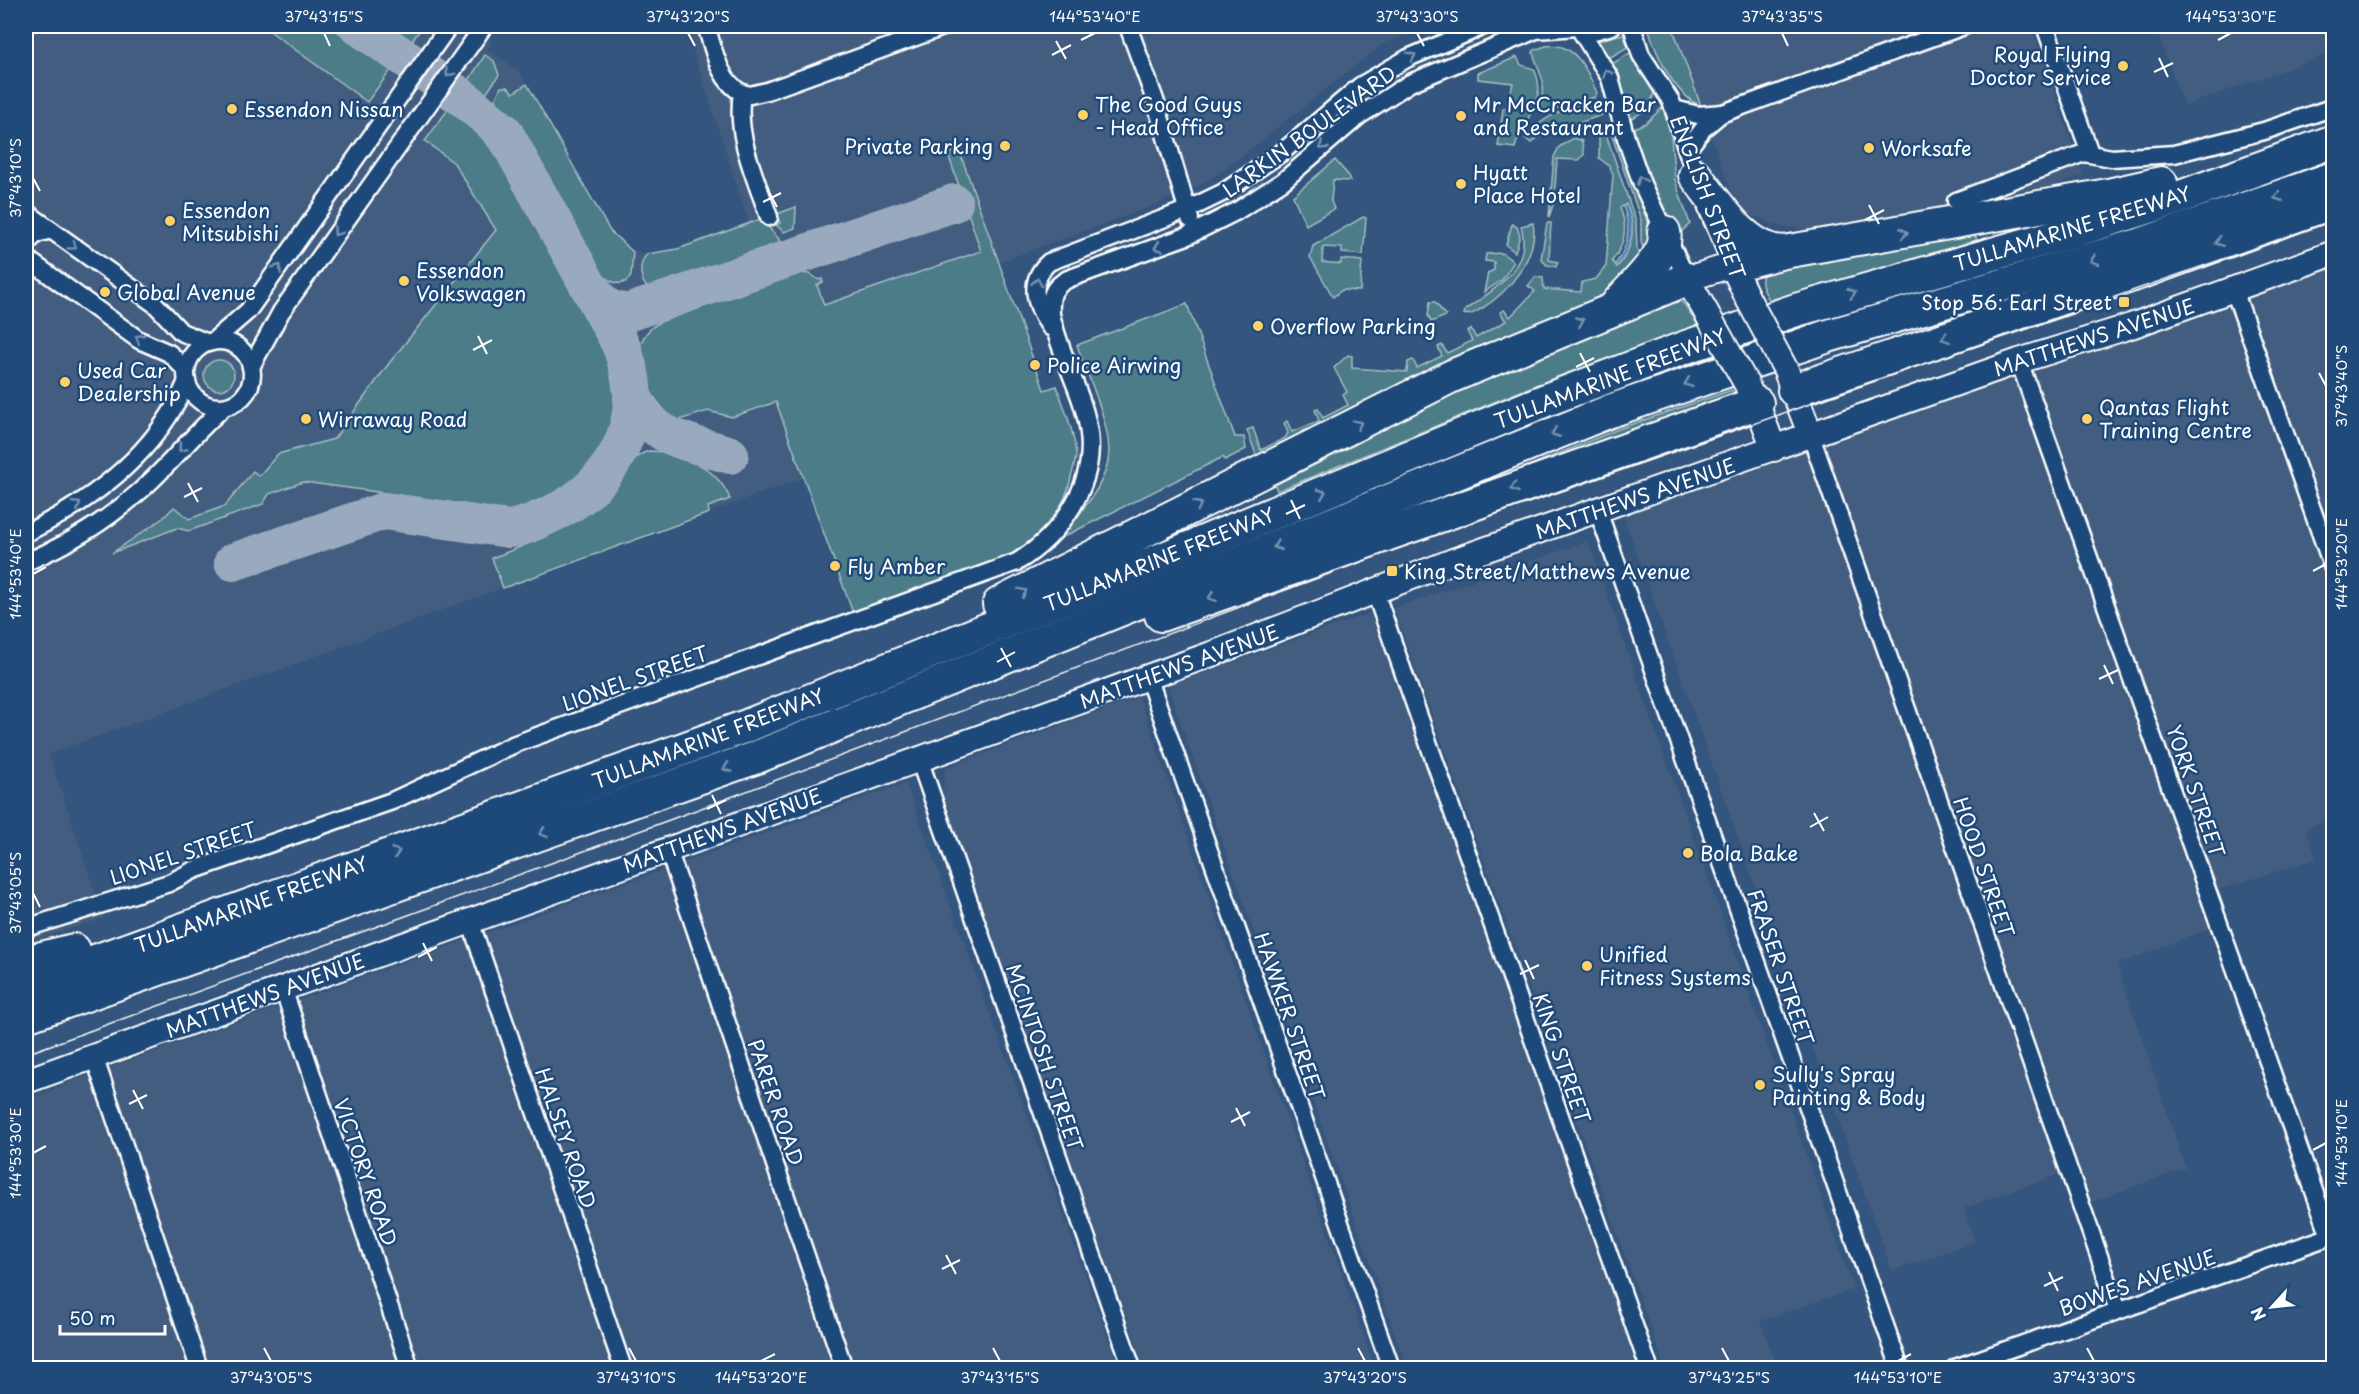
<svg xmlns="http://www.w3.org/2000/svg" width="2359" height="1394" viewBox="0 0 2359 1394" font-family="'Playpen Sans',sans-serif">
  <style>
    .built { fill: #435d7f }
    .green { fill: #4c7c88; stroke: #a6bec4; stroke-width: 1.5; fill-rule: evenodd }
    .water { fill: #4979a5; stroke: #92afc9; stroke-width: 1.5 }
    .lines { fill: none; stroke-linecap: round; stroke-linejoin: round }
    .taxiway { stroke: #9aaabe; stroke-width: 38 }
    .minor-casing { stroke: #fff; stroke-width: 21 }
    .secondary-casing { stroke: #fff; stroke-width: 28 }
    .motorway-casing { stroke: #fff; stroke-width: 36 }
    .minor { stroke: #1f4a7a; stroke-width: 16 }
    .secondary { stroke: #1f4a7a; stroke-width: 24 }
    .motorway { stroke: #1f4a7a; stroke-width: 32 }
    .tram { stroke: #fff; stroke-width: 1.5 }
    .secondary-bridge-casing { stroke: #fff; stroke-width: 28; stroke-linecap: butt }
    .secondary-bridge { stroke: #1f4a7a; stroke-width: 24 }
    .oneway { stroke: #7992af }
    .ticks { fill: none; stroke: #fff; stroke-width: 2 }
    .poi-dot { fill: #ffd166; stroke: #1f4a7a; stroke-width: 2 }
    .labels { text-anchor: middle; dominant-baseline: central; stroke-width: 5; stroke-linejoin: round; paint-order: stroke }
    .poi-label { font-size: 20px; fill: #fff; stroke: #1f4a7a; text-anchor: start }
    .street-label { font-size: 20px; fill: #fff; stroke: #1f4a7a }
    .neatline { fill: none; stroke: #fff; stroke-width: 2 }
    .ticks-label { font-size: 15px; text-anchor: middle; fill: #fff }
  </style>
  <rect width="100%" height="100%" fill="#34557d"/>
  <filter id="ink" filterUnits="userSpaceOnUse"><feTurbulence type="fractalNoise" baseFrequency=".0167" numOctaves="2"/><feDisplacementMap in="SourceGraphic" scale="12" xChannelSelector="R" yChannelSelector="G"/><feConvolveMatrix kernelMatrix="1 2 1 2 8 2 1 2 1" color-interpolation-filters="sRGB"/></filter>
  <g filter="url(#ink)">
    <g class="built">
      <path d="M26 26H469L492 42 488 49 520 72 610 231 627 247 642 253H660L749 223 685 26H1435L1384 43 1227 168 1200 185 1153 206 999 262 1044 390 49 754 104 918 26 943Z"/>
      <path d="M1672 26H2031L2083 175 2020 197 1943 213 1816 230 1783 227 1748 214 1732 195Z"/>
      <path d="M2155 26H2333V52L2184 106Z"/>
      <path d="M2333 253V819L2306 828 2316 859 2202 895 2213 927 2117 965 2186 1168 2089 1203 2076 1168 1964 1208 1975 1242 1892 1271 1621 509Z"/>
      <path d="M1588 541 1854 1289 1760 1321 1778 1368H1665L1394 608Z"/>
      <path d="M1371 613 1639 1368H1407L1169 690 1171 684Z"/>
      <path d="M1139 697 1375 1368H1145L942 802 945 768Z"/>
      <path d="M906 783 1119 1368H26V1100L72 1081Z"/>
    </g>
    <g class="green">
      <path d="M263 26H330L391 70 367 102Z"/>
      <path d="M388 26H423L411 42Z"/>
      <path d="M1648 26H1672L1701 106C1674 95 1655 53 1648 26Z"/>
      <path d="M1623 34 1628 47 1609 58 1597 41Z"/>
      <path d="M1546 46C1575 41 1588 71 1597 93L1595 97 1541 113 1543 81 1533 53 1534 50Z"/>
      <path d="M1628 54H1631L1655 89 1650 107 1633 118 1629 117 1622 86 1612 64Z"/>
      <path d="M485 55 494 61 499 75 486 94 467 83Z"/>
      <path d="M1517 57 1521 65 1534 69C1550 102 1521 119 1515 148L1498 146 1503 109 1507 108 1513 83 1478 79V73Z"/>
      <path d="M527 84 610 231 633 252 631 276C619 294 602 275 591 264L516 128 494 102 501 87H508L513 93Z"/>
      <path d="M1588 103 1600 104 1602 115 1539 137 1531 143 1525 138C1542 117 1562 109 1588 103Z"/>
      <path d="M1663 107 1671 137 1675 180 1690 224 1675 237 1648 178 1631 129 1646 123Z"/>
      <path d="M449 108 473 127 494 152 599 341C616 378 621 413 601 450 585 478 557 502 524 510 506 514 480 506 461 504 409 496 356 489 303 482L269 494 263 504 189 531 177 528 112 553 163 518 174 507 189 519 225 506 253 471 259 476 278 454 334 439 390 362 496 230 454 163 425 141Z"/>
      <path d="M1599 134H1606L1636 222 1637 250 1644 261 1606 294 1527 326 1494 346 1259 463 1247 430 1253 428 1261 450 1285 438 1288 433 1284 423 1287 421 1292 432 1319 421 1315 410 1318 409 1323 418 1348 405 1343 395 1347 392 1334 368 1348 355 1352 356V368L1407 372 1408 362 1413 360 1417 368 1442 356 1438 347 1442 345 1447 353 1472 341 1467 331 1471 329 1476 338 1506 321 1500 312 1504 310 1510 317 1535 291 1528 286 1535 277 1543 278 1544 289 1581 292 1582 282 1596 279 1606 266 1613 175 1609 166 1599 158ZM1626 204C1637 226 1633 249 1617 267L1612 261C1625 245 1628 227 1620 208Z"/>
      <path d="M1612 136 1618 141 1651 232 1645 254 1641 242V220Z"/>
      <path d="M1573 138 1582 141 1584 155 1579 160 1557 159 1554 202 1549 217 1554 157 1559 147Z"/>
      <path d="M959 150 1044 390 1057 386C1064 408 1074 431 1076 454 1076 461 1073 470 1071 477 1064 513 1041 537 1010 555L853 613 776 402 732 417 708 411 676 421C648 399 618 345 660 322L801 273 810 274 819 280 822 279 823 282 817 285 824 305 981 251 948 154Z"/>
      <path d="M1335 160 1348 175 1350 181 1333 180 1331 201 1334 209 1306 225 1293 196Z"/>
      <path d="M796 207 795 228 784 232 776 225 780 223 777 214Z"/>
      <path d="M1363 217 1366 218 1363 255 1342 253V248L1323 247 1322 262 1341 264V259L1362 261 1360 291 1342 290 1333 297 1310 257 1313 246Z"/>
      <path d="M761 219 779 239V247L651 290C639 284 638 264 647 254L678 249Z"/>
      <path d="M1533 223C1539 256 1508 293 1481 309 1475 312 1471 316 1464 314L1465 310C1493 290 1533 268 1521 226Z"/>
      <path d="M1547 223H1551L1549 260 1558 262 1556 267 1547 265 1541 259Z"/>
      <path d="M1512 224 1517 227 1520 236 1515 252 1506 245Z"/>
      <path d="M1973 231 1977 240 1770 301C1763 290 1757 280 1767 269Z"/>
      <path d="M1502 253 1514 262 1502 280 1484 292 1488 273 1494 270V262L1485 261 1486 254Z"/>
      <path d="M1677 299 1684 304 1698 325 1538 384 1277 491 1275 485 1358 443 1380 426 1467 382Z"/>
      <path d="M1430 302H1435L1446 316 1431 322 1428 315Z"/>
      <path d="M1187 304 1235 437H1244L1246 449 1225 460 1223 457 1059 539C1077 517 1103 489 1108 461 1114 429 1087 376 1077 345Z"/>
      <circle cx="219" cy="375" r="15"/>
      <path d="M1732 390 1734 394 1428 507 1621 428Z"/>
      <path d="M649 451C682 451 718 468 730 499L708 507 709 513 503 588 492 558C527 544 567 531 596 507 616 490 624 458 649 451Z"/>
    </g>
    <path class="water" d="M1626 205C1637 226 1632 249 1617 266L1615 264C1630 246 1631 227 1623 206Z"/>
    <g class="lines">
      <g class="taxiway">
        <path d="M594 293 607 308 627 313 954 203"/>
        <path d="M633 395C645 438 693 443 730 455"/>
        <path d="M233 562 384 511 508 529C521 528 534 522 547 516 598 495 636 445 632 387 632 374 626 360 622 347L504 132 463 98 358 26"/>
      </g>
      <defs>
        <g id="minor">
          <path d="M706 26C714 49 718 80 742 93 735 136 755 176 769 217"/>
          <path d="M1128 26 1155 100 1190 219"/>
          <path d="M1574 26 1594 31 1612 26"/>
          <path d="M1632 26 1641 55 1671 101 1697 181"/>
          <path d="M2045 26 2090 153"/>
          <path d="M1579 28 1610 78 1626 138 1642 184 1687 279"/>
          <path d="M742 93 750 95 767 91 946 26"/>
          <path d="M1674 109 1698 115 1723 113 1964 26"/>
          <path d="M1687 150 1703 129 1722 113"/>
          <path d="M1956 201 2084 153 2112 158 2174 154 2264 131 2334 107"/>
          <path d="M1707 208 1732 265"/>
          <path d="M26 212 156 305 181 332 208 343"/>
          <path d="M26 244 36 234 51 230"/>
          <path d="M26 258 139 340 169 353 186 370"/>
          <path d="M2234 290 2334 571"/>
          <path d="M1050 327C1035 306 1027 281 1049 262L1189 209 1224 192 1281 153 1360 86 1408 58 1484 26"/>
          <circle cx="219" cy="374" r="33"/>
          <path d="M212 342 248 311 449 26"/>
          <path d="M2019 361 2330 1236"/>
          <path d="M251 367 281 312 484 26"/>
          <path d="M1811 436 2118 1310"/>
          <path d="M1598 511 1900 1368"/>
          <path d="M26 533C94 500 157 453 187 381"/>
          <path d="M26 562C67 545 105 522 139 492 169 466 194 433 224 407"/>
          <path d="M1375 592 1649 1368"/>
          <path d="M1148 677 1391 1368"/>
          <path d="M919 759 1132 1368"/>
          <path d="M668 849 844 1368"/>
          <path d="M470 921 623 1368"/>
          <path d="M26 928 169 883 194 870 392 801 515 744 1017 562C1040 548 1058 530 1072 507 1116 433 1067 386 1051 314 1050 297 1052 287 1068 279L1187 236 1237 211 1283 181 1359 116 1410 83 1536 30 1577 27"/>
          <path d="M283 988 410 1368"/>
          <path d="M94 1056 199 1368"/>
          <path d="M1955 1368 2334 1235"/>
        </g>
        <g id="secondary">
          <path d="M1706 312 1687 279 1732 265 1747 297"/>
          <path d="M1787 374 1811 436"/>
          <path d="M1748 388 1760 412 1774 449"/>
          <path d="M26 1081 1220 651 1453 561 2019 361 2131 326 2334 253"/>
        </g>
        <g id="motorway">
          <path d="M1695 175C1717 203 1745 251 1784 252"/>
          <path d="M1732 265 1784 252 2108 195 2161 183"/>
          <path d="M1618 303C1632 286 1670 254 1664 232"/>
          <path d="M1794 390 2139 273 2334 202"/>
          <path d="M999 604 1452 376 1687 279"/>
          <path d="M1161 615 1757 403"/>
          <path d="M26 962 74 950"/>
          <path d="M26 986 744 727 1194 546 1546 400 1686 347 1796 310 2077 230 2175 199 2334 141"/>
          <path d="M26 1016 757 757 1610 411 1828 336 2142 244 2334 178"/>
        </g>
      </defs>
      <use href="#minor" class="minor-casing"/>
      <use href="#secondary" class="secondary-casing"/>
      <use href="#motorway" class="motorway-casing"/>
      <use href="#minor" class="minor"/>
      <use href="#secondary" class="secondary"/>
      <use href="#motorway" class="motorway"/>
      <path class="tram" d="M26 1054 653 826 1377 556 2334 220"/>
      <defs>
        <g id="secondary-bridge">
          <path d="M1747 297 1787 372"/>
          <path d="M1706 312 1747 385"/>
        </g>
      </defs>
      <use href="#secondary-bridge" class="secondary-bridge-casing"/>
      <use href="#secondary-bridge" class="secondary-bridge"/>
    </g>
    <defs><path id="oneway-chevron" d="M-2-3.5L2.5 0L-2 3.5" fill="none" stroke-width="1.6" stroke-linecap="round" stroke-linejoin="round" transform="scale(1.5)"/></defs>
    <g class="oneway">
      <use href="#oneway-chevron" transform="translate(1412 56) rotate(-26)"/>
      <use href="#oneway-chevron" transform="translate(449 73) rotate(125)"/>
      <use href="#oneway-chevron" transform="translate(1607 73) rotate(-115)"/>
      <use href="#oneway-chevron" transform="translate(1323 146) rotate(138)"/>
      <use href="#oneway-chevron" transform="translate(1641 180) rotate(-111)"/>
      <use href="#oneway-chevron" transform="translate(2278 197) rotate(160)"/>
      <use href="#oneway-chevron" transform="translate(337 232) rotate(125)"/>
      <use href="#oneway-chevron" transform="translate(1904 233) rotate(-9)"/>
      <use href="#oneway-chevron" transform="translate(2219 242) rotate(159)"/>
      <use href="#oneway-chevron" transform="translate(73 246) rotate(36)"/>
      <use href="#oneway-chevron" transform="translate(1158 247) rotate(160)"/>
      <use href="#oneway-chevron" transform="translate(2094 260) rotate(163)"/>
      <use href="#oneway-chevron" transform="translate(278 268) rotate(-55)"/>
      <use href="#oneway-chevron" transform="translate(1037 282) rotate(-78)"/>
      <use href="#oneway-chevron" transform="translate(1852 293) rotate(-16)"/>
      <use href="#oneway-chevron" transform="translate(1580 321) rotate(-23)"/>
      <use href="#oneway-chevron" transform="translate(139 338) rotate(-149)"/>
      <use href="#oneway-chevron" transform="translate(1945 338) rotate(161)"/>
      <use href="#oneway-chevron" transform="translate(1688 383) rotate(160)"/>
      <use href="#oneway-chevron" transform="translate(1358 424) rotate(-27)"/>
      <use href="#oneway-chevron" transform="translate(1555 433) rotate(158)"/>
      <use href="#oneway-chevron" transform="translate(182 448) rotate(131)"/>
      <use href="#oneway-chevron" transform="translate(1514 488) rotate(161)"/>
      <use href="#oneway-chevron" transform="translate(1322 493) rotate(-22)"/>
      <use href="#oneway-chevron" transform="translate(77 505) rotate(-32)"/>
      <use href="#oneway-chevron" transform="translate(1198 505) rotate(-27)"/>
      <use href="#oneway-chevron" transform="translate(1277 546) rotate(158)"/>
      <use href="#oneway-chevron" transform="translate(1023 592) rotate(-26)"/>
      <use href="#oneway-chevron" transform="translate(1212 597) rotate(160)"/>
      <use href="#oneway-chevron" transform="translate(727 768) rotate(161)"/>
      <use href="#oneway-chevron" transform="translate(543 833) rotate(161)"/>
      <use href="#oneway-chevron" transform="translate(396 852) rotate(-19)"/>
    </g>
  </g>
  <path class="ticks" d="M324 33 330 46M688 33 695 46M1417 33 1424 46M1782 33 1788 46M1081 40 1095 33M2218 40 2231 33M1056 41 1066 59M1052 55 1071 45M2159 58 2168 77M2154 72 2173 63M33 178 40 191M767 188 777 207M763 202 781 193M1869 205 1879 224M1865 220 1884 210M478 336 487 354M473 350 492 340M1580 353 1590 372M1576 367 1594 358M2319 373 2326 386M188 483 198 502M184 497 202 488M1291 500 1300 519M1286 514 1305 505M2313 571 2326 564M33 574 46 567M1001 648 1011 667M997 662 1015 652M2104 665 2113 684M2099 679 2118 670M712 795 721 814M707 809 726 800M1814 813 1824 831M1810 827 1828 817M33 893 40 907M423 943 432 961M418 957 437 947M1525 960 1534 979M1520 974 1539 965M133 1090 143 1109M129 1104 147 1095M1236 1108 1245 1126M1231 1122 1250 1112M2313 1150 2326 1143M33 1153 46 1146M946 1255 956 1274M942 1269 960 1260M2049 1272 2058 1291M2044 1286 2063 1277M264 1348 271 1361M629 1348 636 1361M993 1348 1000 1361M1358 1348 1365 1361M1722 1348 1729 1361M2087 1348 2094 1361M761 1361 775 1354M1898 1361 1911 1354"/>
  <g class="poi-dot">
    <circle cx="2123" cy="66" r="6"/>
    <circle cx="232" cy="109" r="6"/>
    <circle cx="1083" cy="115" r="6"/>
    <circle cx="1461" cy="116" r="6"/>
    <circle cx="1005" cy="146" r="6"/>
    <circle cx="1869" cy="148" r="6"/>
    <circle cx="1461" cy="184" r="6"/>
    <circle cx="170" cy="221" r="6"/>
    <circle cx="404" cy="281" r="6"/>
    <circle cx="105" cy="292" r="6"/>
    <rect x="2118" y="296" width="12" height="12" rx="3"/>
    <circle cx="1258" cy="326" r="6"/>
    <circle cx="1035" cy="365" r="6"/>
    <circle cx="65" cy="382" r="6"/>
    <circle cx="306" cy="419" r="6"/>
    <circle cx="2087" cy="419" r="6"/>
    <circle cx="835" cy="566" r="6"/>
    <rect x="1386" y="565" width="12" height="12" rx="3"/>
    <circle cx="1688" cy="853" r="6"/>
    <circle cx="1587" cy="966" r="6"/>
    <circle cx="1760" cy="1085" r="6"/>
  </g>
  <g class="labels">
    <g class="poi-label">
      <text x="2111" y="54" text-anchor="end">Royal Flying<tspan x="2111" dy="23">Doctor Service</tspan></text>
      <text x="1095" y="104">The Good Guys<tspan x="1095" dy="23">- Head Office</tspan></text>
      <text x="1473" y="104">Mr McCracken Bar<tspan x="1473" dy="23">and Restaurant</tspan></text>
      <text x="244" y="109">Essendon Nissan</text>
      <text x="993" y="146" text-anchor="end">Private Parking</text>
      <text x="1881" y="148">Worksafe</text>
      <text x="1473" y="172">Hyatt<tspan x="1473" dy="23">Place Hotel</tspan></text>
      <text x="182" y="210">Essendon<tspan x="182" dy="23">Mitsubishi</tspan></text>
      <text x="416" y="270">Essendon<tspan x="416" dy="23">Volkswagen</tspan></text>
      <text x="117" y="292">Global Avenue</text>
      <text x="2112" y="302" text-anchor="end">Stop 56: Earl Street</text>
      <text x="1270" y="326">Overflow Parking</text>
      <text x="1047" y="365">Police Airwing</text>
      <text x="77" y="370">Used Car<tspan x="77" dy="23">Dealership</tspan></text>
      <text x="2099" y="407">Qantas Flight<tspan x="2099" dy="23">Training Centre</tspan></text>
      <text x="318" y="419">Wirraway Road</text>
      <text x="847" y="566">Fly Amber</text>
      <text x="1404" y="571">King Street/Matthews Avenue</text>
      <text x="1700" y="853">Bola Bake</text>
      <text x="1599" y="954">Unified<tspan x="1599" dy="23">Fitness Systems</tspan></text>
      <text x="1772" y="1074">Sully's Spray<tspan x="1772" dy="23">Painting &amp; Body</tspan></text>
    </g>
    <g class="street-label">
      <text transform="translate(1309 131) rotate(-36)">LARKIN BOULEVARD</text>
      <text transform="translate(1708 197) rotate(69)">ENGLISH STREET</text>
      <text transform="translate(2072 228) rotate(-17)">TULLAMARINE FREEWAY</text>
      <text transform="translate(2094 337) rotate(-18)">MATTHEWS AVENUE</text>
      <text transform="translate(1610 378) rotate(-21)">TULLAMARINE FREEWAY</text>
      <text transform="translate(1635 498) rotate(-19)">MATTHEWS AVENUE</text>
      <text transform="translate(1159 559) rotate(-22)">TULLAMARINE FREEWAY</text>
      <text transform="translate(1179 666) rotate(-20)">MATTHEWS AVENUE</text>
      <text transform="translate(635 678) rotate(-20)">LIONEL STREET</text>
      <text transform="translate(708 738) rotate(-21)">TULLAMARINE FREEWAY</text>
      <text transform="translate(2196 791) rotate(71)">YORK STREET</text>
      <text transform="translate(722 830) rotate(-20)">MATTHEWS AVENUE</text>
      <text transform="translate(183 853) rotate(-19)">LIONEL STREET</text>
      <text transform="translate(1984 867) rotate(71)">HOOD STREET</text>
      <text transform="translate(251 904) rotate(-20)">TULLAMARINE FREEWAY</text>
      <text transform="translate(1781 967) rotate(71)">FRASER STREET</text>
      <text transform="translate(265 995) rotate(-20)">MATTHEWS AVENUE</text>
      <text transform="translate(1290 1016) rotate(71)">HAWKER STREET</text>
      <text transform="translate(1045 1057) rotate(71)">MCINTOSH STREET</text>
      <text transform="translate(1562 1058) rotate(71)">KING STREET</text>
      <text transform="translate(776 1102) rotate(71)">PARER ROAD</text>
      <text transform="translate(566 1138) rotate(71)">HALSEY ROAD</text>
      <text transform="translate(366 1172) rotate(71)">VICTORY ROAD</text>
      <text transform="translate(2137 1282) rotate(-19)">BOWES AVENUE</text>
    </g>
  </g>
  <rect width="2359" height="1394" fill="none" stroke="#1f4a7a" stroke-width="66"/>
  <g transform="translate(2272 1307) rotate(243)" stroke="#1f4a7a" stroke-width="4.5" paint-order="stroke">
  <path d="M0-4.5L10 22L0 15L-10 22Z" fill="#ffffff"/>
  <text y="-9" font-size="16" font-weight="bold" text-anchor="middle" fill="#ffffff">N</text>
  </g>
  <path d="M60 1325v9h105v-9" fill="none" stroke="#ffffff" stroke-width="3"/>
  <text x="69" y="1325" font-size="18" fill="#ffffff" stroke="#1f4a7a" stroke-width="4.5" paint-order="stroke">50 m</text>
  <rect x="33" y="33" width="2293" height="1328" class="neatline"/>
  <g class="ticks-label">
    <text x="324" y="22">37°43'15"S</text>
    <text x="688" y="22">37°43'20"S</text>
    <text x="1095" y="22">144°53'40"E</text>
    <text x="1417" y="22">37°43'30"S</text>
    <text x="1782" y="22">37°43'35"S</text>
    <text x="2231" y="22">144°53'30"E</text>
    <text transform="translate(16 178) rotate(-90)" y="5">37°43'10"S</text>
    <text transform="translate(2342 386) rotate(-90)" y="5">37°43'40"S</text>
    <text transform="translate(2342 564) rotate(-90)" y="5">144°53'20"E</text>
    <text transform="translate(16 574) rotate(-90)" y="5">144°53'40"E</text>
    <text transform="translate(16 893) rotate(-90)" y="5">37°43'05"S</text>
    <text transform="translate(2342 1143) rotate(-90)" y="5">144°53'10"E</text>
    <text transform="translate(16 1153) rotate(-90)" y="5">144°53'30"E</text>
    <text x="271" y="1383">37°43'05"S</text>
    <text x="636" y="1383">37°43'10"S</text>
    <text x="761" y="1383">144°53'20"E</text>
    <text x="1000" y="1383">37°43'15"S</text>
    <text x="1365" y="1383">37°43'20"S</text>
    <text x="1729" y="1383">37°43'25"S</text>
    <text x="1898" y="1383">144°53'10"E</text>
    <text x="2094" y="1383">37°43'30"S</text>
  </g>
</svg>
